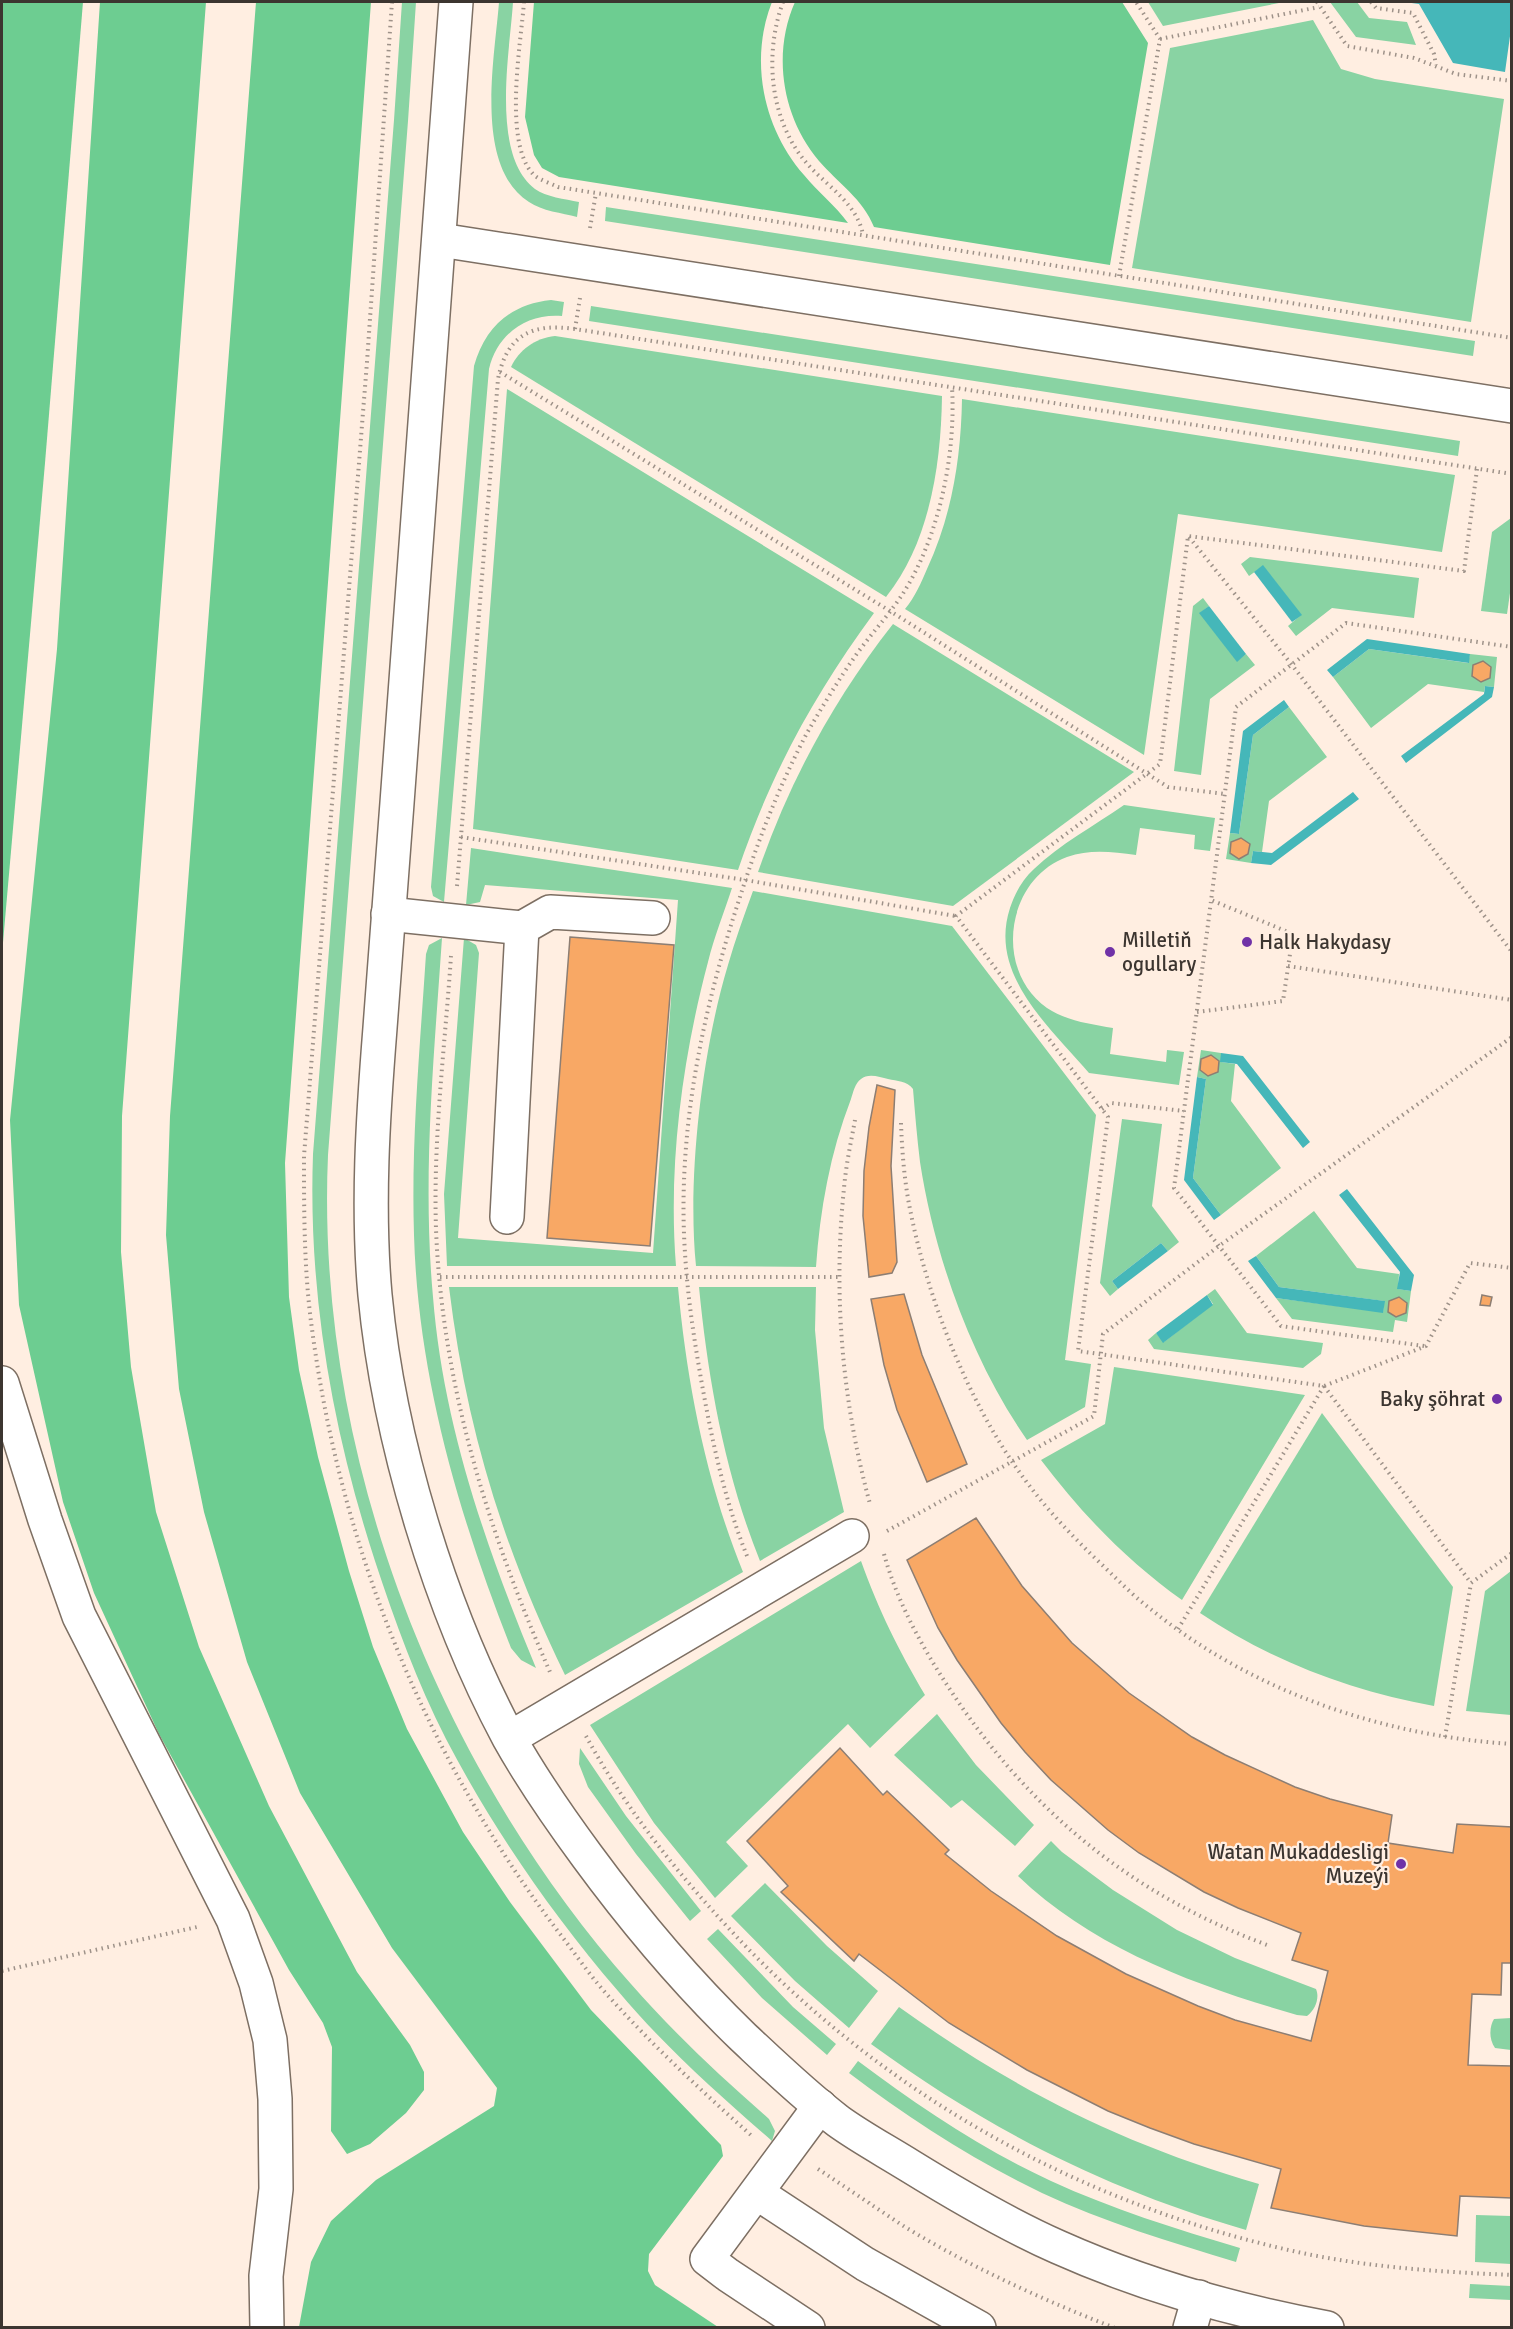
<svg xmlns="http://www.w3.org/2000/svg" width="1513" height="2329" viewBox="0 0 1513 2329" font-family="Signika,sans-serif">
  <style>
    .green { fill: #89d3a3 }
    .forest { fill: #6dcd91 }
    .water { fill: #45b7b9 }
    .building { fill: #f8a865; stroke: #8d7e73; stroke-width: 1.5 }
    .lines { fill: none; stroke-linecap: round; stroke-linejoin: round }
    .minor-casing { stroke: #7d6f63; stroke-width: 36 }
    .path { stroke: #9e9289; stroke-width: 4; stroke-dasharray: 1.5 4.5; stroke-linecap: butt }
    .minor { stroke: #fff; stroke-width: 33 }
    .poi-dot { fill: #7032a7; stroke: #ffeee1; stroke-width: 2 }
    .labels { text-anchor: middle; dominant-baseline: central; stroke-width: 4.5; stroke-linejoin: round; paint-order: stroke }
    .poi-label { font-size: 21px; fill: #3c3530; stroke: #ffeee1; text-anchor: start }
  </style>
  <rect width="100%" height="100%" fill="#ffeee1"/>
  <g class="green">
    <path d="M402 2H416L408 121 328 1155C315 1452 435 1763 631 1984 673 2032 720 2076 769 2119L775 2131 772 2141C718 2094 664 2046 618 1991 552 1914 493 1829 446 1739 417 1682 395 1622 375 1561 332 1429 308 1293 313 1154L394 120Z"/>
    <path d="M499 2H513C510 51 490 155 535 189 546 197 565 199 579 202L577 217C562 213 542 211 529 202 473 166 495 58 499 2Z"/>
    <path d="M1148 2H1284L1163 26Z"/>
    <path d="M1330 2H1357L1369 18 1407 22 1416 45 1356 37Z"/>
    <path d="M1313 20 1341 69 1375 79 1504 99 1471 322 1132 268 1170 48Z"/>
    <path d="M606 207 1475 341 1473 356 605 221Z"/>
    <path d="M551 300 564 302 562 316C527 313 497 334 489 369L444 902 433 896 431 887 474 366C485 327 511 304 551 300Z"/>
    <path d="M591 306 1460 441 1458 456 589 321Z"/>
    <path d="M555 336 942 396C941 464 930 542 886 597L511 367C519 350 535 338 555 336Z"/>
    <path d="M507 389 874 613C814 695 771 773 738 870L473 829Z"/>
    <path d="M962 399 1455 475 1442 552 1178 514 1144 755 905 609C915 597 921 583 927 569 952 515 961 458 962 399Z"/>
    <path d="M1511 518 1512 579 1507 614 1481 611 1492 532Z"/>
    <path d="M1250 557 1419 578 1414 618 1332 608 1296 636 1288 626 1301 615 1263 566 1249 576 1241 564Z"/>
    <path d="M1203 598 1209 606 1200 613 1237 661 1246 654 1255 665 1210 699 1201 775 1174 771 1193 606Z"/>
    <path d="M893 624 1134 772 953 906 758 872C789 782 834 699 893 624Z"/>
    <path d="M1369 649 1468 663 1470 654 1497 657 1494 687 1485 686 1484 692 1428 684 1371 728 1333 677Z"/>
    <path d="M1289 707 1327 757 1269 801 1262 852 1253 851 1251 863 1226 859 1230 833 1239 834 1253 735Z"/>
    <path d="M1124 805 1215 818 1210 851 1194 849 1195 835 1140 828 1136 855C1112 852 1090 849 1067 857 1006 879 993 970 1047 1008 1067 1021 1090 1024 1113 1028L1110 1054 1166 1062 1167 1050 1184 1052 1179 1085 1089 1073C1050 1027 988 975 1010 908 1015 893 1022 880 1034 869 1060 844 1094 826 1124 805Z"/>
    <path d="M471 848 732 888C724 913 714 937 708 962 682 1060 668 1166 676 1266H447L444 1194 464 938 476 945 479 953 458 1238 653 1253 678 900 485 885 480 902 466 905Z"/>
    <path d="M753 891 952 926 1096 1115 1065 1360 1091 1364 1085 1407 1027 1440C971 1359 935 1258 920 1162 917 1138 915 1113 913 1089 907 1081 897 1081 888 1079 880 1077 868 1073 861 1079 855 1083 853 1093 851 1099 830 1153 820 1210 816 1267L696 1266C687 1178 702 1051 728 965 735 940 744 916 753 891Z"/>
    <path d="M442 938C434 1057 422 1177 433 1297 443 1425 487 1550 536 1668L521 1660 511 1648C459 1516 418 1377 414 1235 411 1141 420 1047 426 954L429 945Z"/>
    <path d="M1201 1050 1221 1053V1062L1235 1064 1231 1101 1281 1168 1221 1215 1193 1178 1206 1079 1197 1077Z"/>
    <path d="M1122 1119 1162 1124 1152 1206 1179 1242 1168 1251 1161 1243 1112 1281 1118 1289 1110 1296 1100 1283Z"/>
    <path d="M1314 1211 1357 1268 1399 1274 1398 1289 1411 1291 1407 1322 1395 1320 1393 1332 1292 1319 1276 1298 1383 1312 1384 1301 1279 1287 1256 1256Z"/>
    <path d="M449 1287H678C687 1384 706 1481 743 1572L565 1675C503 1548 466 1427 449 1287Z"/>
    <path d="M699 1287H816L815 1330 824 1428 844 1512 760 1561C725 1474 708 1380 699 1287Z"/>
    <path d="M1215 1289 1247 1333 1323 1343 1321 1354 1303 1368 1154 1349 1148 1340 1156 1333 1164 1342 1213 1304 1207 1295Z"/>
    <path d="M1114 1367 1305 1395 1182 1600C1127 1561 1081 1513 1041 1460L1105 1424Z"/>
    <path d="M1322 1413 1453 1587 1434 1706C1351 1691 1271 1661 1200 1613Z"/>
    <path d="M861 1561C879 1611 898 1649 925 1695L870 1748 848 1724 726 1842 748 1866 715 1898 654 1823 590 1725Z"/>
    <path d="M1511 1571V1715L1466 1711 1485 1591Z"/>
    <path d="M937 1714 976 1765 1034 1825 1015 1846 962 1800 951 1808 894 1755Z"/>
    <path d="M580 1748 626 1816 701 1911 690 1921 636 1854 588 1787 579 1764Z"/>
    <path d="M1051 1841 1062 1852 1113 1890 1177 1930 1235 1958 1316 1989C1320 1998 1315 2010 1307 2016L1297 2015C1197 1986 1094 1949 1018 1876Z"/>
    <path d="M765 1883 827 1946 878 1991 849 2028 795 1981 731 1916Z"/>
    <path d="M718 1929 793 2007 836 2044 827 2055 762 1998 707 1939Z"/>
    <path d="M899 2007C1015 2090 1121 2144 1259 2184L1246 2230C1105 2189 989 2130 871 2044Z"/>
    <path d="M1511 2018V2050L1495 2048C1489 2040 1489 2027 1494 2019Z"/>
    <path d="M858 2061C918 2106 983 2150 1051 2181 1112 2209 1176 2229 1240 2248L1236 2262C1170 2242 1104 2222 1042 2193 975 2161 908 2118 849 2073Z"/>
    <path d="M1476 2215 1511 2216V2264L1475 2262Z"/>
    <path d="M1470 2284 1511 2286V2300L1469 2298Z"/>
  </g>
  <g class="forest">
    <path d="M2 2H83L45 463 2 954Z"/>
    <path d="M100 2H206L122 1116 121 1252 131 1367 156 1512 199 1647 269 1806 357 1972 410 2045 424 2072V2090L406 2113 370 2144 347 2154 331 2131 332 2047 323 2023 289 1970 159 1734 94 1593 63 1502 19 1305 10 1120 57 649Z"/>
    <path d="M256 2H371L285 1163 289 1297 299 1370 318 1457 349 1571 373 1647 407 1729 463 1832 510 1902 591 2010 721 2145 723 2156 649 2254 648 2271 655 2285 718 2327H299L311 2262 331 2221 376 2180 494 2106 497 2088 392 1948 300 1793 247 1662 204 1512 179 1389 166 1235 170 1116Z"/>
    <path d="M534 2H772C749 60 763 128 804 175 818 192 835 205 848 223L559 177 542 168 534 155 525 117Z"/>
    <path d="M795 2H1122L1148 43 1110 265 874 227C863 199 838 183 819 161 782 117 772 54 795 2Z"/>
  </g>
  <g class="water">
    <path d="M1404 2H1511V29L1505 72 1453 63 1419 4Z"/>
    <path d="M1263 565 1302 615 1292 622 1254 572Z"/>
    <path d="M1209 606 1246 654 1237 662 1199 613Z"/>
    <path d="M1367 639 1470 654 1469 663 1369 649 1333 677 1327 670Z"/>
    <path d="M1485 686 1494 687 1492 697 1406 763 1401 756 1484 694Z"/>
    <path d="M1284 700 1289 707 1253 735 1239 834 1230 833 1243 731Z"/>
    <path d="M1353 792 1359 799 1271 865 1251 863 1253 851 1272 853Z"/>
    <path d="M1221 1053 1243 1056 1310 1142 1303 1148 1237 1064 1220 1062Z"/>
    <path d="M1197 1077 1206 1079 1193 1178 1221 1215 1214 1220 1184 1180Z"/>
    <path d="M1347 1189 1414 1275 1411 1291 1397 1289 1400 1272 1339 1195Z"/>
    <path d="M1161 1243 1168 1251 1118 1289 1112 1281Z"/>
    <path d="M1256 1256 1279 1287 1385 1301 1383 1313 1276 1298 1248 1261Z"/>
    <path d="M1207 1295 1213 1305 1163 1343 1156 1333Z"/>
  </g>
  <g class="building">
    <path d="M1483 661 1491 667 1490 678 1481 682 1472 676 1473 665Z"/>
    <path d="M1241 838 1250 844 1248 854 1239 859 1230 853 1231 842Z"/>
    <path d="M570 937 674 945 650 1246 547 1238Z"/>
    <path d="M1211 1055 1219 1061 1218 1072 1208 1076 1200 1070 1201 1059Z"/>
    <path d="M877 1085 895 1090 891 1166 897 1262 892 1273 869 1277 863 1216 864 1171 869 1127Z"/>
    <path d="M904 1294 922 1355 967 1464 927 1482 897 1410 884 1365 871 1299Z"/>
    <path d="M1482 1295 1492 1297 1490 1306 1480 1305Z"/>
    <path d="M1399 1297 1407 1303 1406 1313 1396 1317 1388 1312 1389 1301Z"/>
    <path d="M976 1518 1022 1586 1072 1643 1129 1693 1192 1737 1225 1755 1295 1787 1330 1799 1392 1815 1388 1843 1453 1853 1457 1824 1512 1827V1963H1502L1501 1995 1472 1994 1468 2065 1512 2066V2198L1460 2196 1457 2236 1364 2226 1271 2208 1281 2169 1194 2144 1150 2128 1108 2111 1027 2070 949 2023 859 1954 854 1961 781 1892 788 1886 747 1841 840 1748 883 1795 887 1791 949 1850 945 1854 991 1891 1057 1936 1126 1974 1198 2006 1235 2020 1311 2041 1328 1971 1292 1960 1301 1933 1238 1908 1204 1892 1139 1853 1108 1830 1051 1780 1025 1752 1001 1723 957 1660 938 1628 907 1560Z"/>
  </g>
  <g class="lines">
    <defs>
      <g id="minor">
        <path d="M456 2C438 269 418 536 397 803 391 878 385 953 380 1028 373 1116 367 1206 375 1295 389 1441 440 1609 509 1738 532 1779 559 1818 587 1856 634 1920 685 1981 743 2037 774 2066 804 2095 838 2121 860 2137 886 2151 910 2166 957 2195 1006 2224 1058 2247 1143 2285 1236 2311 1327 2328"/>
        <path d="M440 240 1512 406"/>
        <path d="M388 914 522 928"/>
        <path d="M507 1217 522 928 550 912 653 918"/>
        <path d="M2 1383 45 1520 79 1616 233 1919 256 1983 270 2040 275 2099 276 2189 266 2276 267 2328"/>
        <path d="M510 1738 852 1536"/>
        <path d="M757 2193 865 2264 979 2328"/>
        <path d="M808 2328 728 2275 707 2259 820 2106"/>
        <path d="M1190 2328 1199 2297"/>
      </g>
    </defs>
    <use href="#minor" class="minor-casing"/>
    <g class="path">
      <path d="M392 2 367 362 304 1156C304 1214 304 1272 312 1329 341 1549 426 1758 560 1934 577 1956 593 1980 612 2000 656 2049 704 2093 753 2137"/>
      <path d="M524 2C521 43 503 142 533 174 539 180 550 183 558 187L1512 338"/>
      <path d="M783 2C763 57 770 127 813 170 833 190 858 207 863 235"/>
      <path d="M1317 2 1347 46 1414 58 1456 74 1512 81"/>
      <path d="M1371 2 1376 8 1413 13 1434 54 1436 65"/>
      <path d="M1160 39 1319 7"/>
      <path d="M590 228 596 193"/>
      <path d="M1119 276 1160 39 1136 2"/>
      <path d="M575 329 580 298"/>
      <path d="M500 372 890 611 1168 787 1225 794"/>
      <path d="M1477 469 1464 571 1188 536 1160 764 956 916 1108 1117 1078 1351 1324 1386 1426 1346 1470 1263 1512 1268"/>
      <path d="M1189 537 1292 665 1512 952"/>
      <path d="M461 837 745 880 956 916"/>
      <path d="M457 886 498 379C507 334 533 323 575 329L1512 474"/>
      <path d="M451 956C445 1046 433 1138 436 1229 442 1384 488 1531 550 1672"/>
      <path d="M1288 966 1512 1000"/>
      <path d="M1197 1012 1283 1001 1293 934 1211 900"/>
      <path d="M1102 1109 1111 1103 1184 1111"/>
      <path d="M855 1120C851 1142 846 1165 844 1188 833 1294 842 1401 870 1504"/>
      <path d="M901 1123C902 1150 904 1177 909 1204 926 1294 966 1398 1020 1473 1042 1504 1068 1532 1096 1559 1115 1577 1132 1595 1153 1611 1254 1692 1383 1736 1512 1744"/>
      <path d="M440 1277H840"/>
      <path d="M1424 1346 1281 1326 1174 1188 1236 707 1346 623 1512 647"/>
      <path d="M1324 1386 1471 1583 1512 1553"/>
      <path d="M887 1531 1094 1416 1103 1334 1219 1246 1512 1037"/>
      <path d="M884 1554C897 1601 921 1645 947 1685 1028 1810 1131 1895 1270 1946"/>
      <path d="M747 1556C727 1506 715 1454 705 1401 696 1352 688 1303 685 1253 677 1133 702 1013 739 900 757 843 779 786 807 733 822 707 839 679 856 655 871 634 888 616 902 595 939 538 956 455 952 387"/>
      <path d="M1178 1629 1324 1386"/>
      <path d="M586 1736C625 1808 678 1874 734 1934 885 2095 1078 2203 1293 2251 1364 2267 1439 2272 1512 2275"/>
      <path d="M1445 1737 1471 1583"/>
      <path d="M2 1971 197 1927"/>
      <path d="M818 2169C847 2188 876 2208 905 2227 971 2267 1043 2300 1115 2328"/>
    </g>
    <use href="#minor" class="minor"/>
  </g>
  <g class="poi-dot">
    <circle cx="1247" cy="942" r="6"/>
    <circle cx="1110" cy="952" r="6"/>
    <circle cx="1497" cy="1399" r="6"/>
    <circle cx="1401" cy="1864" r="6"/>
  </g>
  <g class="labels">
    <g class="poi-label">
      <text x="1122" y="940">Milletiň<tspan x="1122" dy="24">ogullary</tspan></text>
      <text x="1259" y="942">Halk Hakydasy</text>
      <text x="1485" y="1399" text-anchor="end">Baky şöhrat</text>
      <text x="1389" y="1852" text-anchor="end">Watan Mukaddesligi<tspan x="1389" dy="24">Muzeýi</tspan></text>
    </g>
  </g>
  <rect width="1513" height="2329" fill="none" stroke="#3c3530" stroke-width="6"/>
</svg>
